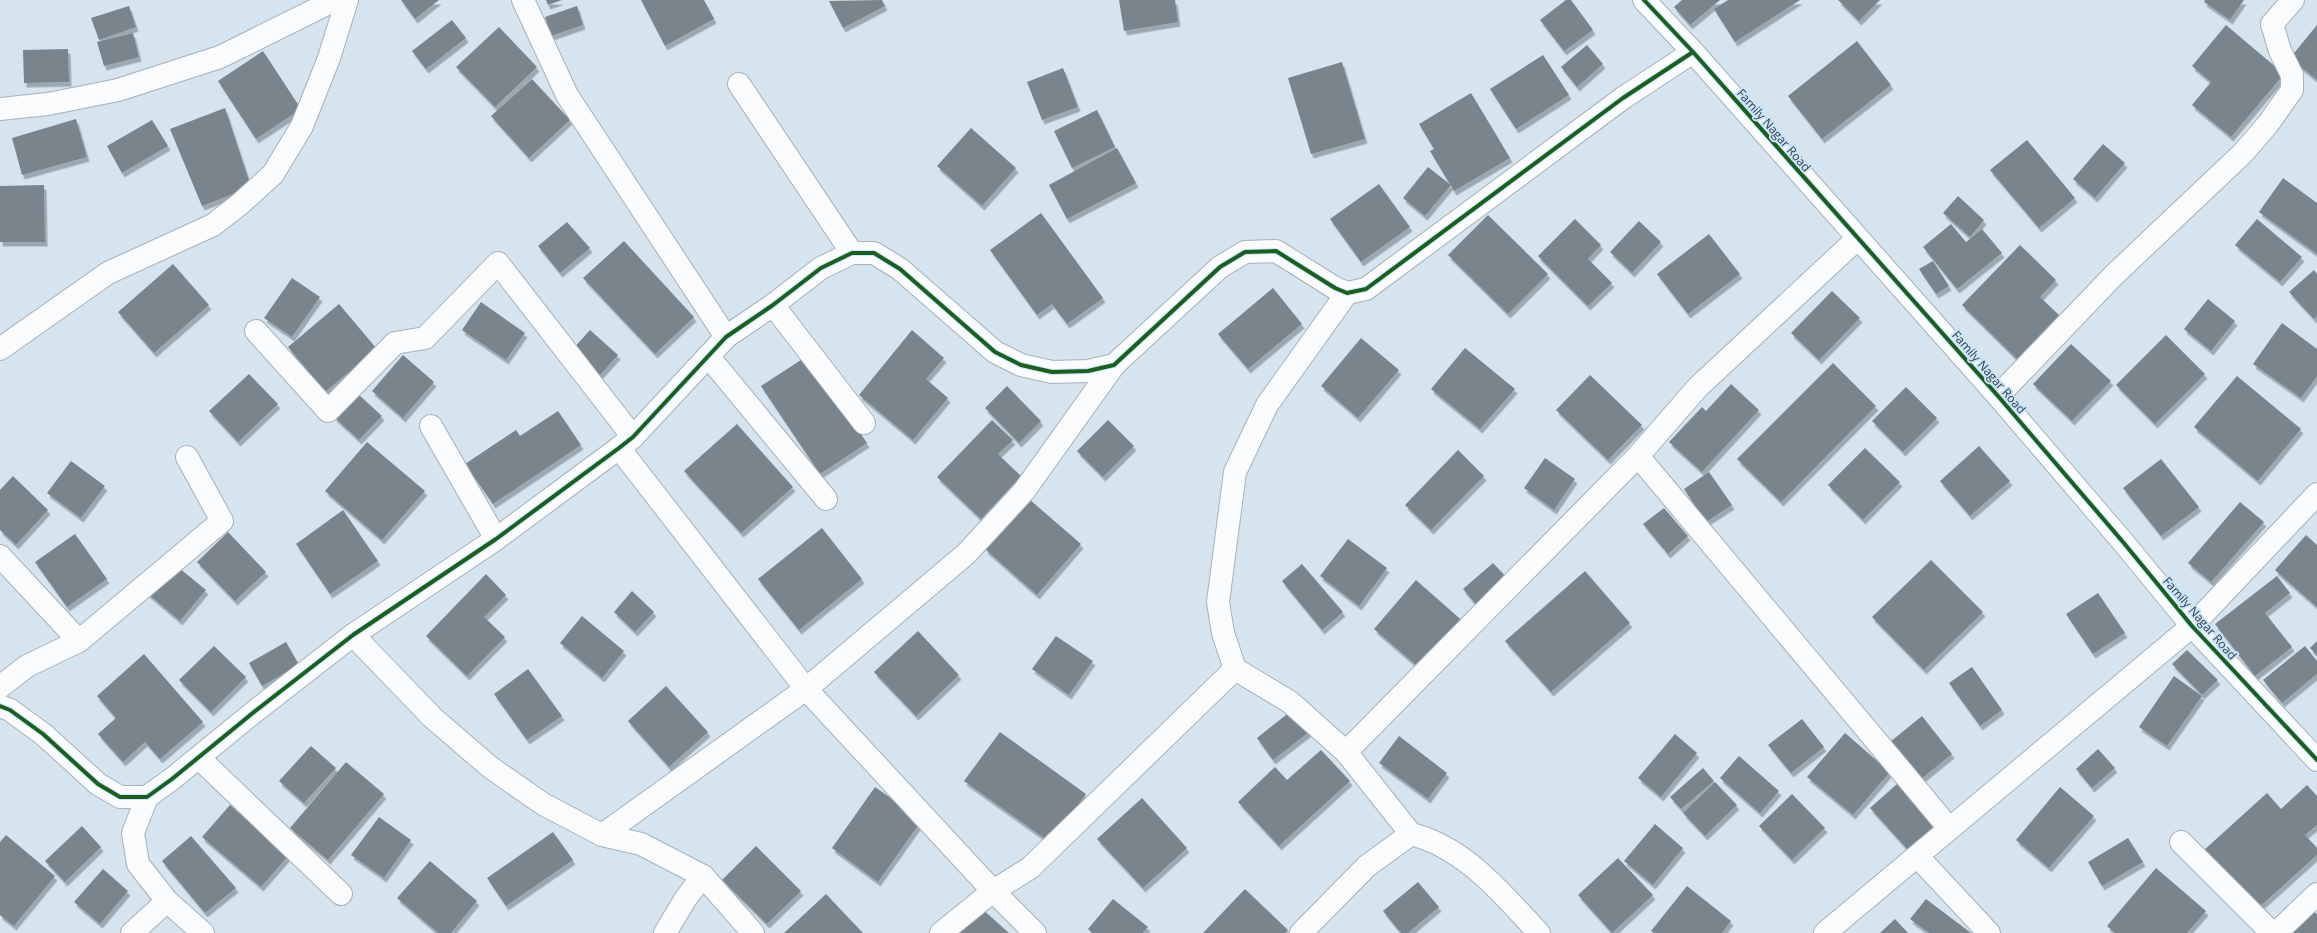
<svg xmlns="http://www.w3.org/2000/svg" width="2317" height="933" viewBox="0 0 2317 933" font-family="'Open Sans',sans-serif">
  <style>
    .building { fill: #79848d; filter: url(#shadow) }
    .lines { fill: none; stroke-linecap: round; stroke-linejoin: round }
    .street-casing { stroke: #a6b1ba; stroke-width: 24 }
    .street { stroke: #f9fbfd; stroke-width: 22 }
    .cycleway-casing { stroke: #cae5fa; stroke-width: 6 }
    .cycleway { stroke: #1b5e20; stroke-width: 4 }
    .labels { text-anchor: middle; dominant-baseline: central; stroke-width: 4; stroke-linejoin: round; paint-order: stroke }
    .street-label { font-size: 12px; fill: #333e46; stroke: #cae5fa }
  </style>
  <defs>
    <filter id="shadow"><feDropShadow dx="2.5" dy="4.5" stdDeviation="0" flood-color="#0004"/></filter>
  </defs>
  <rect width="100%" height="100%" fill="#d5e4ef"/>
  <g class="building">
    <path d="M401 0H439L415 19Z"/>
    <path d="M546 0H562L548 5Z"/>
    <path d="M641 0H704L714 19 665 46Z"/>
    <path d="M882 0 885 6 843 28 829 1Z"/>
    <path d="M1119 0H1175L1178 22 1124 31Z"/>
    <path d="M1566 0H1571L1593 30 1564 51 1540 20Z"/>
    <path d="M1682 0H1720L1690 25 1674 7Z"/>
    <path d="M1728 0H1800L1735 42 1714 9Z"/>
    <path d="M1838 0H1880L1859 21Z"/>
    <path d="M2205 0H2244L2230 20 2204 2Z"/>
    <path d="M129 6 136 27 99 40 91 18Z"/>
    <path d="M577 6 583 25 551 36 545 17Z"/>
    <path d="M452 20 466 38 426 69 412 51Z"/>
    <path d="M2226 25 2284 74 2231 137 2192 105 2211 82 2192 66Z"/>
    <path d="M2317 25V80L2290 58Z"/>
    <path d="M499 27 537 67 495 107 456 67Z"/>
    <path d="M133 33 139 57 104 66 97 42Z"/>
    <path d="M1857 41 1891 85 1822 139 1788 96Z"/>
    <path d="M1587 45 1603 64 1577 87 1561 67Z"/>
    <path d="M68 49 69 82 24 83 23 50Z"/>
    <path d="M263 51 301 109 256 139 218 81Z"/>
    <path d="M1543 55 1569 95 1516 129 1490 89Z"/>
    <path d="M1342 62 1365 139 1311 154 1288 78Z"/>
    <path d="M1063 68 1078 107 1042 120 1027 82Z"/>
    <path d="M532 79 570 120 529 158 491 116Z"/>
    <path d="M1471 93 1510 158 1454 191 1430 151 1434 149 1419 124Z"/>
    <path d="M225 108 251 187 202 206 170 129Z"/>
    <path d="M1097 110 1115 147 1072 168 1054 131Z"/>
    <path d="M76 119 87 157 22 175 12 138Z"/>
    <path d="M152 120 168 146 122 173 107 146Z"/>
    <path d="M971 128 1016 168 982 206 937 166Z"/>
    <path d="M2027 140 2075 198 2039 228 1990 170Z"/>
    <path d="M2103 144 2125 163 2095 198 2073 179Z"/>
    <path d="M1117 148 1136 183 1067 219 1049 185Z"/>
    <path d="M1428 167 1451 185 1425 216 1403 198Z"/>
    <path d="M2283 178 2317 203V254L2259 212Z"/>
    <path d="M1379 184 1410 227 1361 262 1330 219Z"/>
    <path d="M44 185 45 242H0V186Z"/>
    <path d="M1958 196 1984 220 1970 237 1943 213Z"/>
    <path d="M1041 213 1103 298 1067 324 1052 304 1037 315 990 250Z"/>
    <path d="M1488 215 1548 274 1508 314 1448 255Z"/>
    <path d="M1575 219 1601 245 1588 259 1612 283 1588 306 1538 256Z"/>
    <path d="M2257 219 2302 257 2280 282 2235 245Z"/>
    <path d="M1639 221 1661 242 1632 273 1610 252Z"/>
    <path d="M567 222 590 248 560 273 538 246Z"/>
    <path d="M1951 224 1966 242 1982 229 2002 253 1957 289 1923 247Z"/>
    <path d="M1709 234 1740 274 1688 314 1657 274Z"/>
    <path d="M624 241 694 317 655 354 583 278Z"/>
    <path d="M2020 245 2056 280 2040 297 2059 315 2017 359 1962 305Z"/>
    <path d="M1933 261 1949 286 1936 294 1919 269Z"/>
    <path d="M173 264 209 305 154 353 118 312Z"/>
    <path d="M2314 270 2317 274V316L2314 319 2289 292Z"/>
    <path d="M292 278 320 297 292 337 264 318Z"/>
    <path d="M1273 288 1302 324 1248 369 1218 334Z"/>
    <path d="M1832 291 1860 318 1819 360 1791 333Z"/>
    <path d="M2208 299 2235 321 2211 351 2184 329Z"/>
    <path d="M481 302 525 333 506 360 462 330Z"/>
    <path d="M339 304 377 349 325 392 288 347Z"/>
    <path d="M2282 323 2317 349V376L2301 398 2253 364Z"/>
    <path d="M590 330 618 355 600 375 572 350Z"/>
    <path d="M912 330 944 358 926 379 948 398 913 440 859 395Z"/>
    <path d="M2166 335 2205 374 2155 424 2116 385Z"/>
    <path d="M1361 338 1399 370 1358 418 1321 386Z"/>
    <path d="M2071 344 2111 381 2072 421 2033 384Z"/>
    <path d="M1465 348 1515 389 1480 429 1431 389Z"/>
    <path d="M403 355 434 382 403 418 372 391Z"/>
    <path d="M807 356 867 443 820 474 761 386Z"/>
    <path d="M1833 363 1876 406 1781 502 1737 459Z"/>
    <path d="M249 374 278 404 238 442 209 411Z"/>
    <path d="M1590 375 1642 425 1608 460 1556 410Z"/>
    <path d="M2237 376 2301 429 2258 481 2194 427Z"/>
    <path d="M1731 384 1759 410 1702 472 1669 442 1702 407 1706 411Z"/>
    <path d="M1007 386 1041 421 1019 443 985 408Z"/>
    <path d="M1906 387 1937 418 1903 452 1872 421Z"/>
    <path d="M357 393 382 416 359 440 334 417Z"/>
    <path d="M558 411 581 445 493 504 465 464 516 430 520 436Z"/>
    <path d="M992 420 1013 440 998 454 1021 476 981 519 937 477Z"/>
    <path d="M1108 420 1134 446 1103 477 1077 451Z"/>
    <path d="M737 424 793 487 741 533 684 471Z"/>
    <path d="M367 442 425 491 382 540 325 491Z"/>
    <path d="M1979 446 2010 481 1970 516 1940 481Z"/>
    <path d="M1865 448 1900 482 1863 520 1828 485Z"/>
    <path d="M1458 450 1484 476 1431 530 1405 505Z"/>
    <path d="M1545 458 1575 479 1554 510 1524 488Z"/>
    <path d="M2161 459 2199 507 2161 536 2123 488Z"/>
    <path d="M71 461 105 486 81 518 47 493Z"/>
    <path d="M1709 472 1732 505 1706 522 1684 489Z"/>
    <path d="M13 476 48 510 16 545 0 530V490Z"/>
    <path d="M1029 499 1081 544 1037 595 985 549Z"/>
    <path d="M2240 502 2264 522 2211 582 2188 563Z"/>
    <path d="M1664 508 1688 536 1668 554 1643 524Z"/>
    <path d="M343 510 378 561 330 594 296 544Z"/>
    <path d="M822 528 862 579 799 630 758 579Z"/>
    <path d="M228 532 266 572 235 601 197 562Z"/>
    <path d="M75 534 107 579 67 607 35 562Z"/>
    <path d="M2306 535 2317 545V607L2275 570Z"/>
    <path d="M1348 539 1387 568 1359 606 1320 576Z"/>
    <path d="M1931 560 1983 612 1924 670 1872 617Z"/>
    <path d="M173 563 206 590 180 621 147 593Z"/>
    <path d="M1493 563 1510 581 1479 608 1463 589Z"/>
    <path d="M1302 564 1343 612 1322 630 1282 581Z"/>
    <path d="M1585 571 1630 623 1551 692 1505 641Z"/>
    <path d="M486 574 506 595 484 617 505 637 467 676 426 636Z"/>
    <path d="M2277 576 2290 593 2265 613 2292 647 2255 676 2215 624Z"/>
    <path d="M1416 580 1466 624 1424 672 1374 629Z"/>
    <path d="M632 591 654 612 635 632 614 612Z"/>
    <path d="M2098 593 2125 633 2093 654 2066 614Z"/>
    <path d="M582 616 624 651 602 678 560 643Z"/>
    <path d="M918 631 959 675 916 716 874 672Z"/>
    <path d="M1056 636 1093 661 1069 695 1032 669Z"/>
    <path d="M2317 641V655L2310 648Z"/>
    <path d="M286 642 299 665 262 686 249 663Z"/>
    <path d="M214 646 246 677 211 712 179 680Z"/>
    <path d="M2305 646 2317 661V674L2282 703 2263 680Z"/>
    <path d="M2187 650 2218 680 2202 695 2172 664Z"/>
    <path d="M144 654 203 722 160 759 145 742 123 762 98 734 116 718 97 696Z"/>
    <path d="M1972 667 2002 710 1980 726 1949 683Z"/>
    <path d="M528 669 562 716 527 740 494 694Z"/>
    <path d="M2174 676 2202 696 2167 746 2139 727Z"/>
    <path d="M666 686 708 732 669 767 628 721Z"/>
    <path d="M1291 711 1309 732 1273 760 1257 738Z"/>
    <path d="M1922 716 1952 754 1920 780 1890 742Z"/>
    <path d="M1802 719 1824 747 1791 773 1768 745Z"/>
    <path d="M1000 732 1086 794 1051 843 964 781Z"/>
    <path d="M1845 733 1890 772 1853 815 1807 777Z"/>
    <path d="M1675 734 1697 753 1661 797 1638 778Z"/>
    <path d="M1399 736 1447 773 1428 799 1379 763Z"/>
    <path d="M311 746 336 768 304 803 279 781Z"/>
    <path d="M2098 749 2115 768 2092 788 2076 769Z"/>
    <path d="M1321 750 1350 781 1279 846 1238 802 1275 767 1287 780Z"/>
    <path d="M1739 756 1779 791 1760 813 1720 778Z"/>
    <path d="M346 762 384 794 328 860 290 828Z"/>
    <path d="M1703 768 1714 781 1681 809 1670 797Z"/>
    <path d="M1715 782 1737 805 1705 836 1683 813Z"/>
    <path d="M1897 784 1936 827 1909 851 1870 808Z"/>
    <path d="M2307 785 2317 796V825L2305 835 2317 848V855L2256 910 2203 851 2267 793 2281 809Z"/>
    <path d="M875 787 922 820 878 882 832 848Z"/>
    <path d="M2060 787 2094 816 2049 868 2016 840Z"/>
    <path d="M1792 794 1825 828 1792 860 1759 826Z"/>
    <path d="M1142 798 1187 848 1143 888 1097 839Z"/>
    <path d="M230 805 289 855 261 887 202 837Z"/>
    <path d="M379 817 411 840 384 878 351 855Z"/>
    <path d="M1655 824 1683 848 1653 885 1624 861Z"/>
    <path d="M82 826 101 847 65 882 45 861Z"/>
    <path d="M553 832 573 860 506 906 487 878Z"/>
    <path d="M6 835 55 876 14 926 0 915V842Z"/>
    <path d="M191 836 236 888 205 913 162 861Z"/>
    <path d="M2128 838 2143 862 2102 886 2088 862Z"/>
    <path d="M756 846 801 891 767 924 722 880Z"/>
    <path d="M1618 858 1653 895 1612 933 1578 895Z"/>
    <path d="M430 861 477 901 451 933H438L397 898Z"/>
    <path d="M2156 868 2206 911 2187 933H2115L2107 926Z"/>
    <path d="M103 869 128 891 100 924 74 902Z"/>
    <path d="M1418 882 1439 907 1408 933H1401L1383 911Z"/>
    <path d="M1687 886 1731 921 1722 933H1654L1651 931Z"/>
    <path d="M1245 889 1288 930 1285 933H1203Z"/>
    <path d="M826 894 863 933H784Z"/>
    <path d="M1113 899 1148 927 1143 933H1092L1088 929Z"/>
    <path d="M1926 899 1971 933H1929L1910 919Z"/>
    <path d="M980 907 1009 933H957Z"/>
    <path d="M2310 909 2317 914V933H2292Z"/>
    <path d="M1895 919 1908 933H1880Z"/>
  </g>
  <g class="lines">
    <defs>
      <g id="street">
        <path d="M523 0 567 95 726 337"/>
        <path d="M1644 0 1693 52 1998 396 2123 542 2192 626 2317 760"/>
        <path d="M739 84 852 253"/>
        <path d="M0 109 48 104 118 90 220 57 335 0"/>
        <path d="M1347 293 1267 405 1235 472 1218 602 1223 633 1235 669 1290 702 1346 752 1411 834"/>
        <path d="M773 305 864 423"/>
        <path d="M256 331 328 411 395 343 425 338 498 263 633 437"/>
        <path d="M0 349 108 273 213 225 240 204 273 174 302 126 329 58 347 0"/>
        <path d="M708 356 826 499"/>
        <path d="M1998 396 2114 275 2243 153 2268 124 2292 90V75L2280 51 2272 24 2293 0"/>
        <path d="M431 426 496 539"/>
        <path d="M619 448 806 689 993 891 1035 933"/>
        <path d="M1638 456 1949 828"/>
        <path d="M0 556 79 641"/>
        <path d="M353 635 433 718 490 767 543 804 602 835 641 844 703 876 753 933"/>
        <path d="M0 687 27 666 79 641 222 521 187 457"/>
        <path d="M0 706 10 710 43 734 98 784 120 797H147L172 779 254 712 353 635 496 539 619 448 633 437 726 337 773 305 821 268 852 253H874L900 269 995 352 1021 365 1052 372 1088 371 1114 365 1220 267 1245 252 1276 251 1335 288 1347 293 1366 289 1623 98 1693 52"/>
        <path d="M1346 752 1638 456 1698 387 1857 239"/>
        <path d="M199 758 341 894"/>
        <path d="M147 797 133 833 138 864 167 901 203 933"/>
        <path d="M602 835 806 689 966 554 1024 491 1114 365"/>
        <path d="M2181 842 2272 933"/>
        <path d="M1918 857 1989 933"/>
        <path d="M132 933 167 901"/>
        <path d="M665 933 686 898 703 876"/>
        <path d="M941 933 993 891 1030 868 1235 669"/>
        <path d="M1301 933 1367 866 1411 834C1466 848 1502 894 1539 933"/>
        <path d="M1825 933 2192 626 2317 494"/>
        <path d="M2276 933 2317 894"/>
      </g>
    </defs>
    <use href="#street" class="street-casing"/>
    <use href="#street" class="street"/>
    <defs>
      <g id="cycleway">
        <path d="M1644 0 1693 52 1998 396 2123 542 2192 626 2317 760"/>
        <path d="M0 706 10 710 43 734 98 784 120 797H147L172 779 254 712 353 635 496 539 619 448 633 437 726 337 773 305 821 268 852 253H874L900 269 995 352 1021 365 1052 372 1088 371 1114 365 1220 267 1245 252 1276 251 1335 288 1347 293 1366 289 1623 98 1693 52"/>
      </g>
    </defs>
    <use href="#cycleway" class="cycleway-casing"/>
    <use href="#cycleway" class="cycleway"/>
  </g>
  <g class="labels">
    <g class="street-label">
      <text transform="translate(1774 130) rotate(49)">Family Nagar Road</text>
      <text transform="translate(1989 372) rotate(49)">Family Nagar Road</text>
      <text transform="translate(2200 618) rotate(49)">Family Nagar Road</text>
    </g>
  </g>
</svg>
